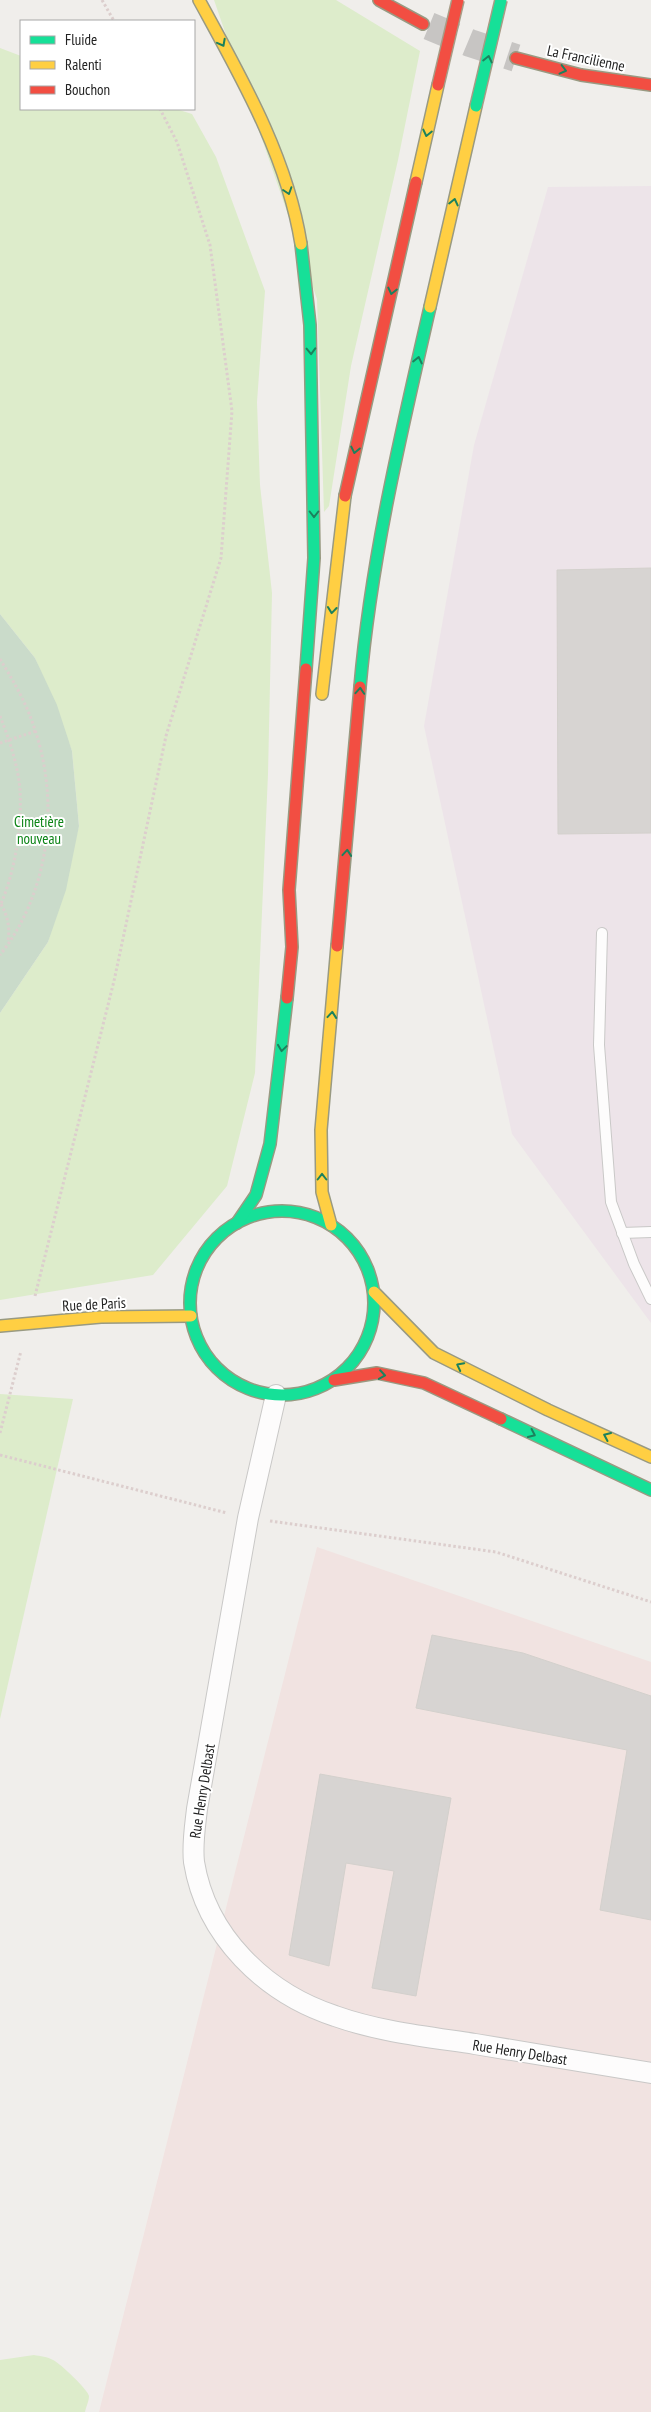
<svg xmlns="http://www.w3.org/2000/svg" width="651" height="2412" viewBox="0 0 651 2412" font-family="'PT Sans Narrow',sans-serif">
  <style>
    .commercial { fill: #f1e3e1 }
    .industrial { fill: #ede4e9 }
    .grass { fill: #ddeccb }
    .cemetery { fill: #cadbca }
    .building { fill: #d7d4d2; stroke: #d3d0cc }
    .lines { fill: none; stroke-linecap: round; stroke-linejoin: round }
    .highway-tunnel { stroke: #c7c5c3; stroke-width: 28; stroke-dasharray: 28 14; stroke-linecap: butt }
    .lane-casing { stroke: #c9c8c7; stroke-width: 12 }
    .street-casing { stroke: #c9c8c7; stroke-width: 22 }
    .fast-casing { stroke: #999a82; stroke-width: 14 }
    .slow-casing { stroke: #999a82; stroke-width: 14 }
    .jam-casing { stroke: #999a82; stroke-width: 14 }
    .path { stroke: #dccecd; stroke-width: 3; stroke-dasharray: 2.5 2.5; stroke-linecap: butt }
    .lane { stroke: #fdfcfc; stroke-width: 10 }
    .street { stroke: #fdfcfc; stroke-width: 20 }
    .fast { stroke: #16e098; stroke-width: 11 }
    .slow { stroke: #ffcf43; stroke-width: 11 }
    .jam { stroke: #f24e42; stroke-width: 11 }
    .fast-bridge-casing { stroke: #a79c86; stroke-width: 14; stroke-linecap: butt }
    .jam-bridge-casing { stroke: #a79c86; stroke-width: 14; stroke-linecap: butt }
    .fast-bridge { stroke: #16e098; stroke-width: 11 }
    .jam-bridge { stroke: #f24e42; stroke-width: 11 }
    .oneway { stroke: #1c815d }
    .labels { text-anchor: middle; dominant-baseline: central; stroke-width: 4; stroke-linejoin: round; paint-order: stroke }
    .street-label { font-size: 15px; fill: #222; stroke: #fff }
    .park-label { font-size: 15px; fill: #0c8416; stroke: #fff }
  </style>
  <rect width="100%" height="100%" fill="#f0eeeb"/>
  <path class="commercial" d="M317 1547 651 1662V2412H99Z"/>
  <path class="industrial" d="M651 186V1323L512 1134 424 726 474 445 548 187Z"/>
  <g class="grass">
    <path d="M214 0H336L420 51 398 160 351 366 329 506 324 512 317 299Z"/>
    <path d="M0 48 21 56V109H176L192 114 216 157 265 291 257 402 260 485 272 593 268 774 255 1073 227 1186 153 1275 0 1300V1013L48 942 79 826 72 751 35 658 0 614Z"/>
    <path d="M0 1394 73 1399 0 1719Z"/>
    <path d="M34 2355C40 2356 48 2357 53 2360 60 2363 88 2390 89 2396 89 2401 86 2407 85 2412H0V2360Z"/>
  </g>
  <path class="cemetery" d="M0 614 35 658 57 705 72 751 79 826 66 890 48 942 0 1013Z"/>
  <g class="building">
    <path d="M651 568V833L558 834 557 570Z"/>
    <path d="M432 1635 523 1653 651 1696V1920L600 1910 627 1750 416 1708Z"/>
    <path d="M320 1774 451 1798 416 1996 372 1988 394 1871 346 1863 329 1966 289 1955Z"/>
  </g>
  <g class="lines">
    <path class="highway-tunnel" d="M429 26 470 43 516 58"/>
    <defs>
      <g id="lane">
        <path d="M602 933 599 1045 611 1202 634 1264 651 1299"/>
        <path d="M622 1233 651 1232"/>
      </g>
      <path id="street" d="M276 1395 248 1518 197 1809C195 1827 192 1844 194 1862 206 1936 265 1993 335 2016 380 2032 429 2037 475 2044 534 2054 592 2063 651 2073"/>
      <g id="fast">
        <path d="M301 244 310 325 314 558 306 669"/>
        <path d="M360 687C371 559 401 433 430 307"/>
        <circle cx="282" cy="1303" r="92"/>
        <path d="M237 1223 256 1195 270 1144 287 998"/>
        <path d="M501 1419 651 1490"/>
      </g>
      <g id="slow">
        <path d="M199 0C241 77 287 156 301 244"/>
        <path d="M416 182 438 85"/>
        <path d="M430 307 476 106"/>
        <path d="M322 694 345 496"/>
        <path d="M331 1225 322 1192 321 1130 337 946"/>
        <path d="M374 1292 434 1353 548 1410 651 1457"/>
        <path d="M0 1326 101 1317 191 1316"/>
      </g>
      <g id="jam">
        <path d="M379 0 423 24"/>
        <path d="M516 58 581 75 651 85"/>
        <path d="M345 496 416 182"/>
        <path d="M337 946 360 687"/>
        <path d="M287 998 292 947 289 890 306 669"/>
        <path d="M334 1380 377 1373 424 1383 501 1419"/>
      </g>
    </defs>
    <use href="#lane" class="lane-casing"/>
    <use href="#street" class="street-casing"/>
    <use href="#fast" class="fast-casing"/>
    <use href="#slow" class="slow-casing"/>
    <use href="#jam" class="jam-casing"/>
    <g class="path">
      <path d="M102 0 114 21"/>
      <path d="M0 659C14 682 27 704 35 730 60 804 49 893 0 955"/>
      <path d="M0 716C9 739 18 765 20 790 22 827 15 872 0 906"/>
      <path d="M0 743 36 731"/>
      <path d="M1 904C8 917 10 927 8 941"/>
      <path d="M35 1296 114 981 166 736 221 558 232 411 210 245 177 142 160 109"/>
      <path d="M0 1433 21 1351"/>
      <path d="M0 1455 227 1513"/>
      <path d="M270 1521 496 1552 651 1602"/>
    </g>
    <use href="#lane" class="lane"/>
    <use href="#street" class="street"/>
    <use href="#fast" class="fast"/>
    <use href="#slow" class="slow"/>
    <use href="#jam" class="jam"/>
    <defs>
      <path id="fast-bridge" d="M476 106 501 0"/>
      <path id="jam-bridge" d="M438 85 458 0"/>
    </defs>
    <use href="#fast-bridge" class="fast-bridge-casing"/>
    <use href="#jam-bridge" class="jam-bridge-casing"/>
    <use href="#fast-bridge" class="fast-bridge"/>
    <use href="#jam-bridge" class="jam-bridge"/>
  </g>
  <defs><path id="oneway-chevron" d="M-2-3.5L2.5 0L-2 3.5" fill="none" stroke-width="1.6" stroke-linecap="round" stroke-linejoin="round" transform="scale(1.25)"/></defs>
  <g class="oneway">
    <use href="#oneway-chevron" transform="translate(222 43) rotate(62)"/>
    <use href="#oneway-chevron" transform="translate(488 59) rotate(-77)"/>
    <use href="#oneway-chevron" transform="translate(563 70) rotate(14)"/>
    <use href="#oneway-chevron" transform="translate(427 133) rotate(103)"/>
    <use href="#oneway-chevron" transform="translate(288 191) rotate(72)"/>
    <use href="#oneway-chevron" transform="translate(454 202) rotate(-77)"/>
    <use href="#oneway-chevron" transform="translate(392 291) rotate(103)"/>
    <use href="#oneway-chevron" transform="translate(311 351) rotate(88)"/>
    <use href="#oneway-chevron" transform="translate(418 360) rotate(-77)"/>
    <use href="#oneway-chevron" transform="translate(355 450) rotate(102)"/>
    <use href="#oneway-chevron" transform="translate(314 514) rotate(90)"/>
    <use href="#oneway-chevron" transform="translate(332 610) rotate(96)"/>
    <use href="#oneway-chevron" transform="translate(360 691) rotate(-86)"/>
    <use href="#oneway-chevron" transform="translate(347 853) rotate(-85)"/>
    <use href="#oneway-chevron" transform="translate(332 1015) rotate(-85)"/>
    <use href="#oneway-chevron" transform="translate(282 1048) rotate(98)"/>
    <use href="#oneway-chevron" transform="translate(322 1177) rotate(-90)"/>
    <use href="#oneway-chevron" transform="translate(460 1366) rotate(-153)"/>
    <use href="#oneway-chevron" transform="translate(382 1375) rotate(8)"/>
    <use href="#oneway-chevron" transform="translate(532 1434) rotate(25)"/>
    <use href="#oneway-chevron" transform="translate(607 1436) rotate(-156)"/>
  </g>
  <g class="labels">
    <g class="street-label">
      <text transform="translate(586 58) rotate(12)">La Francilienne</text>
      <text transform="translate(94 1304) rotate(-3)">Rue de Paris</text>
      <text transform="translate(202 1791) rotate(-81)">Rue Henry Delbast</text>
      <text transform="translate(520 2052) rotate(9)">Rue Henry Delbast</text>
    </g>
    <g class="park-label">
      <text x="39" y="821">Cimetière<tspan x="39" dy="17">nouveau</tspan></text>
    </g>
  </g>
  <rect x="20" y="20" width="175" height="90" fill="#ffffff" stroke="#a7a7a7"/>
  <rect x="30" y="36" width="25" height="8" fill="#16e098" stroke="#a7a7a7"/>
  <text x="65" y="45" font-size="15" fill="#222222">Fluide</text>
  <rect x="30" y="61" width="25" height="8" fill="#ffcf43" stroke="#a7a7a7"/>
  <text x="65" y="70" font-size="15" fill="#222222">Ralenti</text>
  <rect x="30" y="86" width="25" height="8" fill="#f24e42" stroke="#a7a7a7"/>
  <text x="65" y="95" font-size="15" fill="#222222">Bouchon</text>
</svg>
